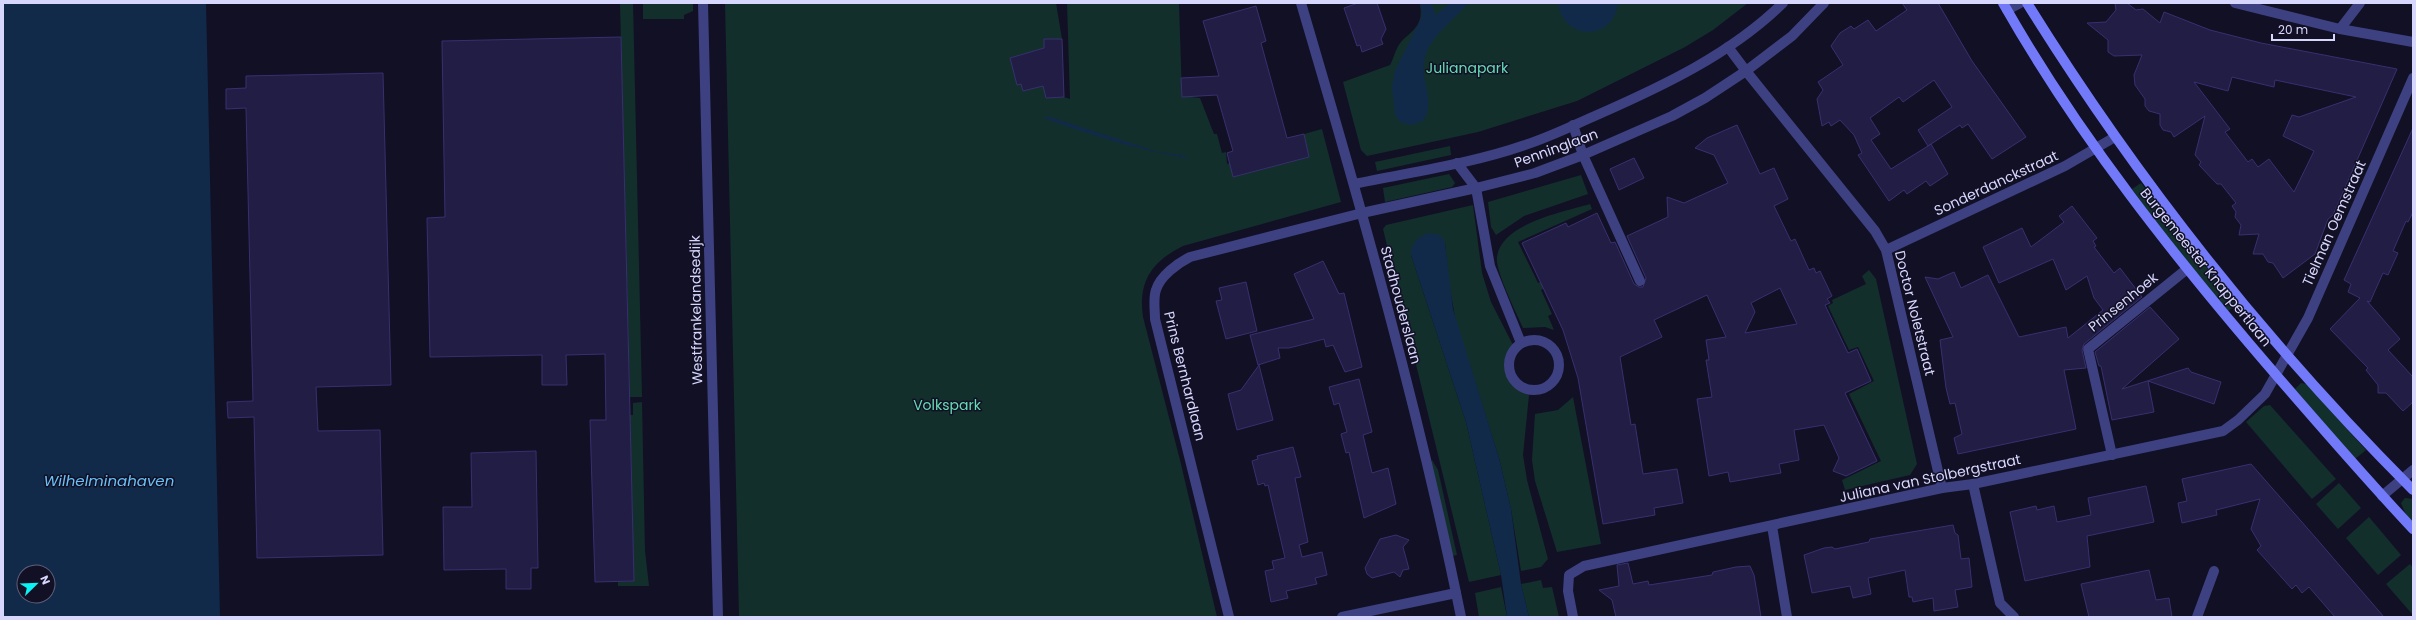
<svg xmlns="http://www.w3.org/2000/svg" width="2416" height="620" viewBox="0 0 2416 620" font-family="Poppins,sans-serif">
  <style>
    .green { fill: #132f2c }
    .water { fill: #112a49; fill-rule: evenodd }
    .building { fill: #221d45; stroke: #373070; fill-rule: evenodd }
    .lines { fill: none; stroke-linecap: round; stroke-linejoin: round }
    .service { stroke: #3d4182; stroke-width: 10 }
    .minor { stroke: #3d4182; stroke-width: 10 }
    .tertiary { stroke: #3d4182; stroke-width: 10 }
    .secondary { stroke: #727af9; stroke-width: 10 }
    .labels { text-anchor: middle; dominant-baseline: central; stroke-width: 3; stroke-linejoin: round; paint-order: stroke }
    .park-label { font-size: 14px; fill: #65dbb3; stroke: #121025 }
    .street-label { font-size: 14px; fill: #d7d6fd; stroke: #121025 }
    .water-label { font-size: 15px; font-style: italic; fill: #69c2f8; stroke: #121025 }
  </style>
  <rect width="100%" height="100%" fill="#121025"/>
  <g class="green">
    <path d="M620 3H633L642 397H630Z"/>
    <path d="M643 3H693V11L684 15V19H643Z"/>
    <path d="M725 3H1056L1062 39 1064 97 1070 99 1067 3H1179L1182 96 1200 98 1214 134H1217L1222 153 1226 152 1227 164 1230 163 1233 177 1309 157 1304 134 1322 129 1341 202 1183 246C1151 262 1138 282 1143 317L1180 460 1217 617H739Z"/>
    <path d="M1420 3H1748L1713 30 1685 47 1577 101 1478 132 1367 156 1361 150 1343 82 1390 65C1394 58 1396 47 1401 42 1416 27 1423 26 1420 3Z"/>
    <path d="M1450 146 1451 155 1377 171 1375 162Z"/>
    <path d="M1449 174 1455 183 1452 187 1385 202 1383 188Z"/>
    <path d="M1581 175 1588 194 1524 216 1496 235 1491 227 1488 202Z"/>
    <path d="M2141 183 2236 305 2228 311 2164 233 2132 189Z"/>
    <path d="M1590 204 1592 209 1518 242 1538 283 1556 275 1559 280 1541 290 1552 314 1548 316 1554 330 1545 327 1523 328C1517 314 1495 271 1497 257 1501 223 1564 212 1590 204Z"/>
    <path d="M1473 205 1482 273 1491 302 1513 345C1498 366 1505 387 1529 395L1523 455 1527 480 1548 559 1541 567 1521 571 1511 509 1499 458 1456 322 1449 284 1445 243 1411 255 1466 422 1501 575 1469 582 1383 229 1386 225Z"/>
    <path d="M1869 270 1876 279 1917 464 1910 475 1845 490 1842 480 1881 461 1849 394 1874 381 1858 347 1849 350 1828 306 1833 303 1832 300 1866 284 1862 276Z"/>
    <path d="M2301 383 2306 384 2366 450 2355 459 2295 389Z"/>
    <path d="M1573 397 1601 544 1557 552 1535 481 1532 460 1535 414 1558 410Z"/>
    <path d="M642 402 645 551 649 586H618V582L634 581 630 415H633V403Z"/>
    <path d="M2270 405 2336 479 2312 499 2246 422 2264 406Z"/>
    <path d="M1432 460 1438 470 1457 555 1452 556 1430 465Z"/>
    <path d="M2339 483 2361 508 2338 529 2316 504Z"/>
    <path d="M2405 498 2413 499V522L2406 515 2401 503Z"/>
    <path d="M2369 517 2401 555 2378 575 2346 538Z"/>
    <path d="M2410 564 2413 568V615L2386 584Z"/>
    <path d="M1541 580 1543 588 1552 587 1559 617H1529L1521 584Z"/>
    <path d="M1501 587 1507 617H1479L1475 593Z"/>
  </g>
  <g class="water">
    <path d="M3 3H206L220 617H3ZM24 572H48V596H24Z"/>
    <path d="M1420 3H1431L1436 15 1450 3H1468C1453 22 1427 37 1424 63 1421 83 1436 103 1423 121L1411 125 1400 122 1395 114 1392 87 1395 71 1422 16Z"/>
    <path d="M1558 3H1618C1613 42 1563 41 1558 3Z"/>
    <path d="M1047 116 1158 152 1187 156 1186 158C1137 150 1092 135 1046 119Z"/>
    <path d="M1428 233 1440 235 1445 243 1453 309 1499 458 1511 509 1521 584 1529 617H1507L1501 575 1466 422 1411 255C1411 243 1417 238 1428 233Z"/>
  </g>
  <g class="building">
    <path d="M1358 3H1377L1386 29 1381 39 1383 44 1362 52 1360 45 1357 46 1344 8Z"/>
    <path d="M1902 3H1938L1972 61 2026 137 1992 159 1968 124 1962 128 1960 125 1928 146 1931 144 1948 174 1930 186 1926 181 1907 194 1904 190 1889 201 1858 155 1862 153 1854 135 1840 120 1831 126 1829 122 1822 126 1817 99 1823 90 1818 82 1843 65 1831 46 1840 33 1851 26 1854 29 1868 20 1876 31 1907 10ZM1934 80 1952 107 1918 130 1928 146 1891 169 1871 140 1880 134 1870 118 1899 97 1903 102Z"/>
    <path d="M2115 3H2127L2136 10 2143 9 2160 23 2164 12 2210 30 2261 43 2397 69 2333 215 2328 219 2315 254 2283 278 2273 263 2268 262 2263 254H2253L2259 234 2239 235 2241 225 2235 217 2236 212 2232 206 2236 203 2221 184H2217L2199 165 2201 162 2195 155 2205 116 2174 137 2171 132 2163 130 2160 125V114L2149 111 2145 106V99L2135 85 2134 75 2142 55 2114 56 2108 52V40L2087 23 2106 22 2116 10ZM2232 77 2274 87 2275 80 2356 97 2299 117 2292 115 2283 136 2314 151 2294 192 2269 159 2258 167 2252 159 2248 162 2225 132 2230 129 2194 82 2228 91Z"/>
    <path d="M1256 6 1266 41 1261 43 1287 138 1304 134 1309 157 1233 177 1227 153 1233 151 1217 95 1182 97 1181 78 1219 76 1203 21Z"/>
    <path d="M621 37 634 581 595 582 590 420H606L605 354 566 355 567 385H542V355L430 357 427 218 445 217 442 41Z"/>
    <path d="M1044 39H1062L1064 97 1046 98 1043 86 1023 91 1021 84 1017 85 1010 58 1044 48Z"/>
    <path d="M383 73 391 385 316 387 318 431 380 430 383 555 257 558 254 417 228 418 227 402 253 401 246 108 226 109V89L246 88V76Z"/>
    <path d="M1737 125 1760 174 1774 168 1788 199 1774 206 1791 241 1795 239 1809 270 1814 268 1816 273 1820 271 1832 296 1827 299 1830 303 1825 305 1848 353 1857 349 1871 381 1845 393 1877 461 1846 476 1833 471 1839 458 1824 425 1794 430 1799 460 1779 464 1781 473 1730 482 1728 472 1709 476 1697 399 1712 397 1706 360H1709L1706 340 1726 337 1707 295 1654 320 1662 337 1620 357 1631 425 1635 424 1643 474 1677 469 1683 503 1654 508 1655 515 1603 524 1578 378 1563 330 1522 243 1566 223 1568 227 1597 213 1611 243 1615 242 1634 284 1639 287H1643L1646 278 1627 236 1668 217 1667 197 1684 203 1728 183 1714 155 1695 148 1707 138ZM1780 288 1797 324 1745 333 1755 312 1751 303Z"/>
    <path d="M2413 128V212L2408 222 2406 221 2393 251 2398 253 2388 275 2383 273 2370 302 2367 301 2400 339 2388 350 2413 377V402L2403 411 2386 393H2378V385L2366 370 2368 368 2330 329 2360 298 2348 292 2351 284 2344 280Z"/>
    <path d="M1634 158 1644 178 1619 190 1610 169Z"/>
    <path d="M2072 206 2097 238 2093 241 2096 246 2094 247 2114 273 2120 268 2142 297 2084 344 2082 350 2086 368 2064 370 2076 429 1958 454 1954 438 1962 434 1955 403 1950 404 1946 388 1940 340 1953 337 1925 277 1938 279 1954 272 1961 288 1988 275 2019 337 2066 327 2068 338 2103 310 2094 298 2087 276 2066 290 2053 259 1999 283 1983 247 2022 228 2031 247 2064 222 2059 216Z"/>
    <path d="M1323 261 1339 294 1344 293 1362 367 1345 372 1333 345 1326 347 1324 339 1289 348H1278L1280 358 1258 365 1250 335 1314 319 1294 274Z"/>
    <path d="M1246 282 1257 331 1226 339 1216 301 1222 300 1219 288Z"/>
    <path d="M2150 307 2179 339 2122 389 2188 368 2191 372 2221 382 2214 404 2148 381 2154 412 2112 420 2101 366H2099L2095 352Z"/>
    <path d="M1259 365 1273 420 1237 430 1228 394 1241 390Z"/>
    <path d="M1359 379 1372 432 1363 435 1372 473 1388 468 1396 504 1364 518 1349 452 1346 453 1341 434 1347 432 1339 403 1334 405 1329 387Z"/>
    <path d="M1293 447 1301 477 1295 478 1308 542 1299 545 1302 557 1322 552 1327 575 1315 578 1317 584 1286 591 1288 598 1271 602 1265 571 1274 569 1272 561 1285 558 1268 485 1265 486 1264 483 1258 485 1252 461 1258 459 1257 456Z"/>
    <path d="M536 451 538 568H531V589H506V569L444 570 443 507H472L471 453Z"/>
    <path d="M2251 464 2315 537 2384 617H2335L2309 587 2302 593 2296 585 2292 589 2257 550 2261 546 2251 529 2260 499 2216 510 2217 515 2182 523 2178 503 2187 501 2182 479Z"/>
    <path d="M2146 486 2154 522 2087 536 2090 567 2025 581 2010 512 2036 506 2037 510 2054 506 2057 522 2091 515 2088 498Z"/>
    <path d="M1953 525 1955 533 1958 535 1961 559 1969 558 1972 587 1955 590 1958 607 1934 611 1933 598 1913 602 1912 597H1909L1905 570 1868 578 1871 594 1853 598 1850 586 1812 593 1804 555 1824 548 1832 547 1835 549 1869 542 1870 539Z"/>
    <path d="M1396 535 1409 540 1403 547 1409 569 1403 570 1400 577 1394 572 1372 578 1367 574 1365 568 1380 539Z"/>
    <path d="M1628 563 1633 584 1648 581 1649 585 1712 575 1713 572 1736 567 1750 566 1754 575 1761 617H1616L1612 600 1599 590 1619 586 1617 565Z"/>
    <path d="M2149 570 2156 600 2169 598 2172 617H2089L2081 584Z"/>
  </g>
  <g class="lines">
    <g class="service">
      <path d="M1573 125 1583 155 1640 281"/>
      <path d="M1457 163 1476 188 1490 266 1521 343"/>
      <circle cx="1534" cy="365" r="25"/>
      <path d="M2197 617 2214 571"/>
    </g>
    <g class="minor">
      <path d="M1301 3C1361 206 1419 410 1461 617"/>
      <path d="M2235 3 2340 29 2413 42"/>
      <path d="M2007 10 2020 3"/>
      <path d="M2340 29 2360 3"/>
      <path d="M1728 47 1746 71 1875 231 1886 250 1942 488"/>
      <path d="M1354 184C1411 172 1470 164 1525 145 1550 137 1574 125 1597 115 1663 86 1731 54 1783 3"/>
      <path d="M1886 250 2065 166 2115 137"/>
      <path d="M2112 455 2088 349 2187 269"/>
      <path d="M1973 484 2000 603 2014 617"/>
      <path d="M2382 496 2413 470"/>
      <path d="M1772 526 1787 617"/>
      <path d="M1229 617 1155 319C1155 310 1153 298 1156 290 1160 276 1178 263 1190 257L1362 213 1476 188 1535 173 1583 155 1672 116 1705 98 1746 71 1792 36 1824 3"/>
      <path d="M1342 617 1456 593"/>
      <path d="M1573 617 1568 591 1569 575 1584 566 1942 488 1973 484 2223 431 2238 420 2265 394 2308 318 2413 78"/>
    </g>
    <path class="tertiary" d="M703 3 718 617"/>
    <g class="secondary">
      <path d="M2003 3C2079 137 2176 259 2277 376 2322 428 2366 479 2413 529"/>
      <path d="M2027 3C2137 180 2266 343 2413 490"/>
    </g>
  </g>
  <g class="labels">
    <g class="park-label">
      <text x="1467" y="68">Julianapark</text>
      <text x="947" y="405">Volkspark</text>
    </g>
    <g class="street-label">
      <text transform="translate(1556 148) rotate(-20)">Penninglaan</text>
      <text transform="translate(1996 183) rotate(-25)">Sonderdanckstraat</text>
      <text transform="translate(2334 223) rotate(-66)">Tielman Oemstraat</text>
      <text transform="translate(2206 267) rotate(51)">Burgemeester Knappertlaan</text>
      <text transform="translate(2123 302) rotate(-39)">Prinsenhoek</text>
      <text transform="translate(1401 305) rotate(75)">Stadhouderslaan</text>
      <text transform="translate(696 310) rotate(-91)">Westfrankelandsedijk</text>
      <text transform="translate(1915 313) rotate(76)">Doctor Noletstraat</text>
      <text transform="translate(1185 376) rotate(76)">Prins Bernhardlaan</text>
      <text transform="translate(1930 478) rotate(-12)">Juliana van Stolbergstraat</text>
    </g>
    <g class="water-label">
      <text x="109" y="480">Wilhelminahaven</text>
    </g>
  </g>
  <rect width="2416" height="620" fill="none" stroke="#d7d6fd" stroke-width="8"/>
  <g transform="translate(36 584) rotate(67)"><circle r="19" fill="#121025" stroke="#615f7b"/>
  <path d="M0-3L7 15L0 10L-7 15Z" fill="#0bf1f4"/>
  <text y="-6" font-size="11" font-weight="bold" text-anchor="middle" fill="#d7d6fd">N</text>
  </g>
  <path d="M2272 34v6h62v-6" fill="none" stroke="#d7d6fd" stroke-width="2"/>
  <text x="2278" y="34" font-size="12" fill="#d7d6fd" stroke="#121025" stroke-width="3" paint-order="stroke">20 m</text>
</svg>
